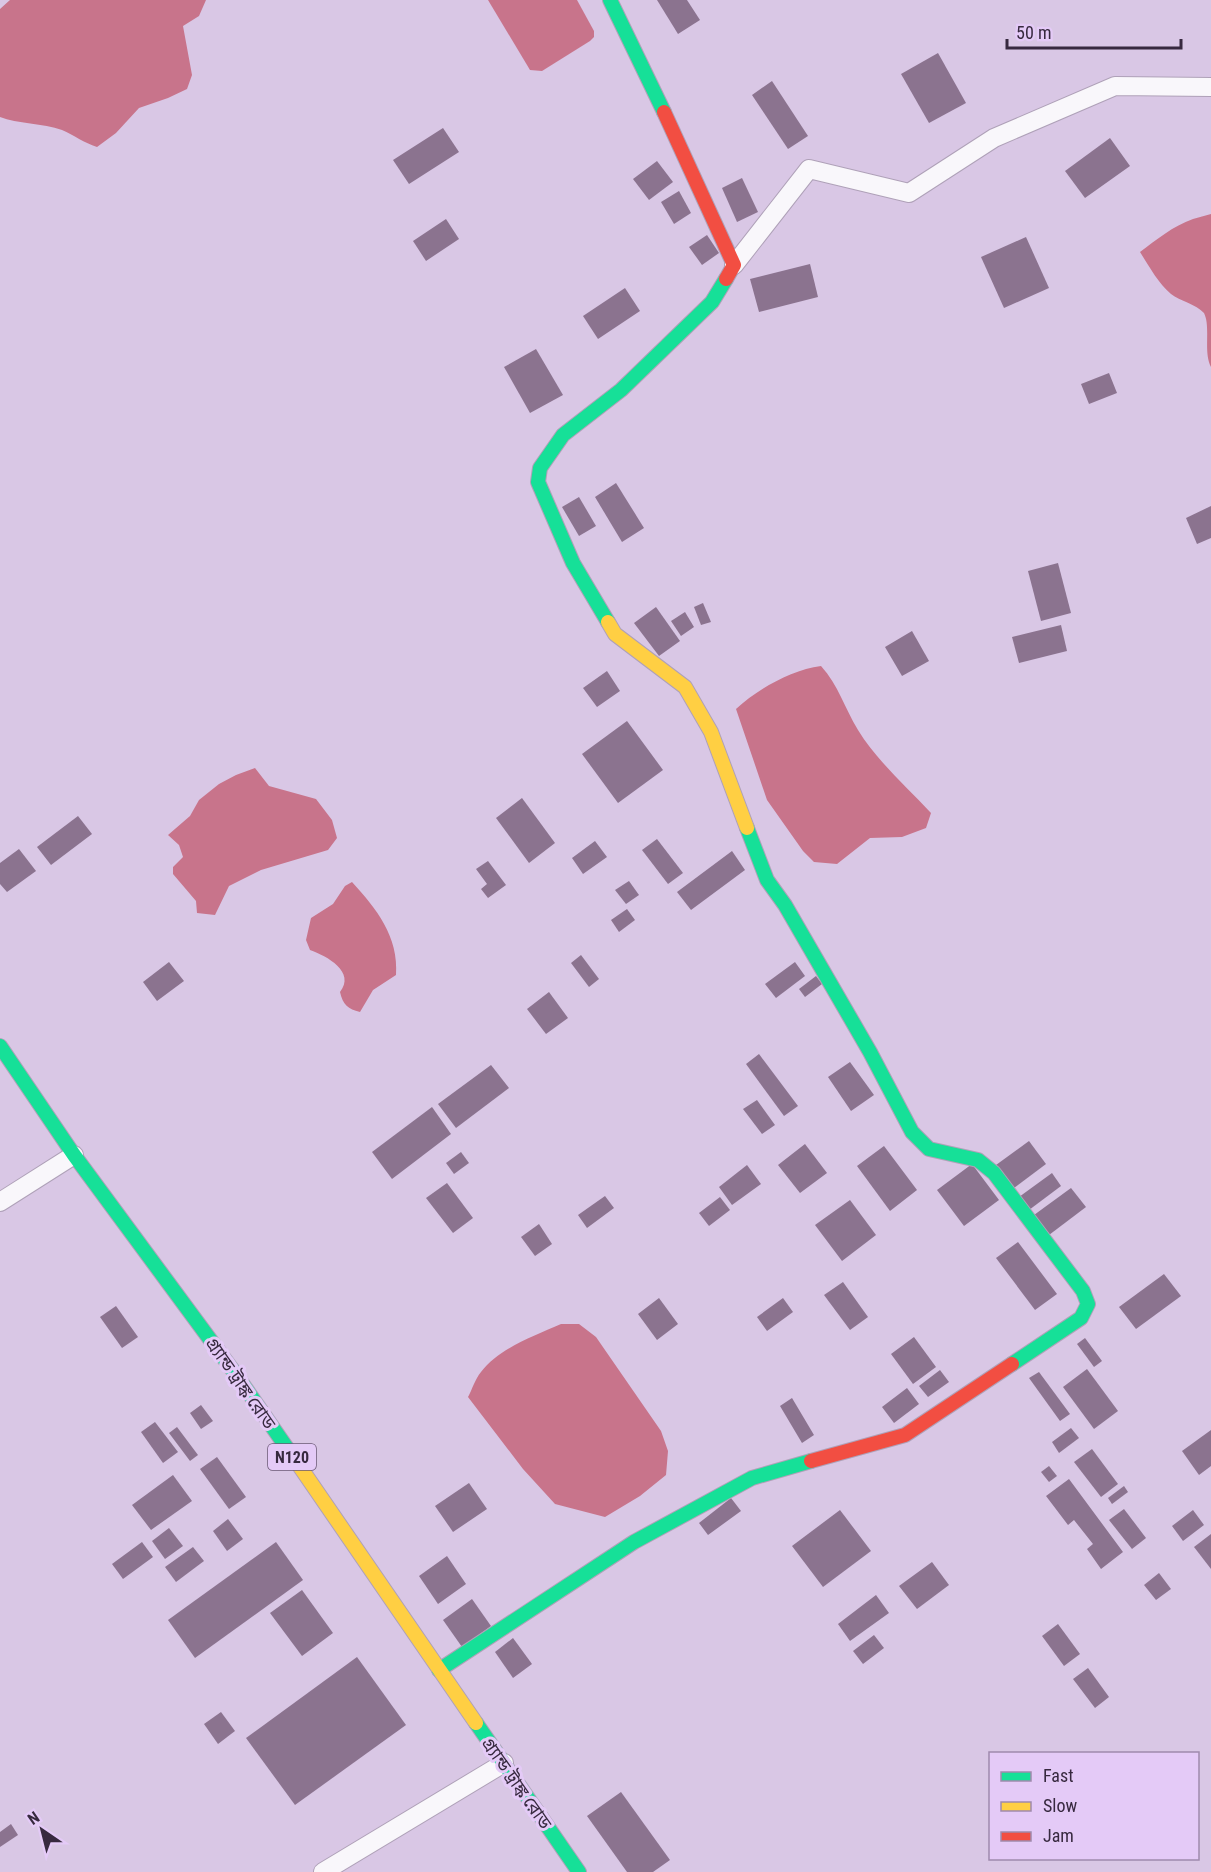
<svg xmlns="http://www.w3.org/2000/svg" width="1211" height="1872" viewBox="0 0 1211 1872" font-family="'Roboto Condensed','Noto Sans Bengali',sans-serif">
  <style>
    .water { fill: #c8748b }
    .building { fill: #8b738f }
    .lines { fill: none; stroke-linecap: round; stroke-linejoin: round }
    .street-casing { stroke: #afa1b8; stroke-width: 20 }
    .fast-casing { stroke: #afa1b8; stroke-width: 16 }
    .slow-casing { stroke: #afa1b8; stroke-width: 16 }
    .jam-casing { stroke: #afa1b8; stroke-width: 16 }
    .street { stroke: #f9f7fb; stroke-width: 18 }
    .fast { stroke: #16e098; stroke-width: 14 }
    .slow { stroke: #ffcf43; stroke-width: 14 }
    .jam { stroke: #f24e42; stroke-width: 14 }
    .labels { text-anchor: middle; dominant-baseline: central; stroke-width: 6; stroke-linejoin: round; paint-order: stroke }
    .shield { fill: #e4caf7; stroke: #6b5976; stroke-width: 1.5 }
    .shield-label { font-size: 16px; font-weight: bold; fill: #37293f }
    .street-label { font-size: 18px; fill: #37293f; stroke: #e4caf7 }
  </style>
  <rect width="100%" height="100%" fill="#d9c7e5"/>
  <g class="water">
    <path d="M10 0H206L199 16 183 26 192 75 187 89 168 98 139 108 116 133 97 147C84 143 74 135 62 130 43 123 17 124 0 117V9Z"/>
    <path d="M488 0H577L594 31V37L590 41 542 71 530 70Z"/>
    <path d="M1211 214V367C1203 352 1211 327 1204 313 1196 304 1180 301 1171 294 1158 283 1149 266 1140 252 1156 240 1173 226 1193 219 1199 217 1205 216 1211 214Z"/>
    <path d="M821 666C839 686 844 707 858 730 877 761 906 786 931 813L926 828 902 837 870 838 837 864 814 862 803 851 767 800 736 709C758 689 791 670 821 666Z"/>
    <path d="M255 768 269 786 316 799 332 820 337 838 328 850 261 870 229 886 215 915 197 913 196 901 173 874V867L183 857 179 845 168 835 190 816 199 800 219 784 236 775Z"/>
    <path d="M352 882C376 908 399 937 396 975L373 990 360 1012C348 1009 343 1005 340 992 356 972 327 956 310 950L306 940 311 918 333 904 345 886Z"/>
    <path d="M561 1324H579L596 1337 661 1431 668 1451 666 1475 640 1496 605 1517 555 1504 523 1469 468 1397C472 1390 475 1379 481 1372 499 1348 534 1336 561 1324Z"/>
  </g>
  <g class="building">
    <path d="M657 0H687L700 20 678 34Z"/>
    <path d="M938 53 966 103 929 123 901 74Z"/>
    <path d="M772 81 808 136 788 149 752 95Z"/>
    <path d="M443 128 459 152 409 184 393 160Z"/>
    <path d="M1110 138 1130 166 1085 198 1065 171Z"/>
    <path d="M657 161 673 182 649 200 633 179Z"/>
    <path d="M742 178 758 212 737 222 722 188Z"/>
    <path d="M679 191 691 213 674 224 661 202Z"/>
    <path d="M446 219 459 239 426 261 413 241Z"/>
    <path d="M707 235 719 253 702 265 689 247Z"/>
    <path d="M1026 237 1049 288 1004 308 981 257Z"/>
    <path d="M810 264 818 297 759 312 750 279Z"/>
    <path d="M625 288 640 311 598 339 583 316Z"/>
    <path d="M536 349 563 395 530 413 504 367Z"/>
    <path d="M1109 373 1117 393 1089 404 1081 384Z"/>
    <path d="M616 483 644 528 622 542 595 497Z"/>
    <path d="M579 497 596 526 579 536 562 507Z"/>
    <path d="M1211 506V538L1197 544 1186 518Z"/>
    <path d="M1058 563 1071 613 1041 621 1028 571Z"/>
    <path d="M703 603 711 622 701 625 694 607Z"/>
    <path d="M656 607 680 641 659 656 634 623Z"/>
    <path d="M685 612 694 627 681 636 671 621Z"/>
    <path d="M1061 625 1067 651 1019 663 1012 637Z"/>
    <path d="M912 631 929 661 902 676 885 647Z"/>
    <path d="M607 671 620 691 597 707 583 688Z"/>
    <path d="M627 721 663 770 618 803 582 754Z"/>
    <path d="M522 798 555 843 529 863 496 818Z"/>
    <path d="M78 816 92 834 51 865 37 847Z"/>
    <path d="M657 839 683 873 668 884 642 850Z"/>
    <path d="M595 841 607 857 583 874 572 858Z"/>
    <path d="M19 849 36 871 7 892 0 884V863Z"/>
    <path d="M732 851 745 870 691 910 677 892Z"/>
    <path d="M488 861 506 885 488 898 481 889 487 884 476 869Z"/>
    <path d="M629 881 639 895 626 904 615 890Z"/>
    <path d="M627 909 635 920 619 932 611 920Z"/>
    <path d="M581 955 599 979 589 987 571 963Z"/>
    <path d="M169 962 184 981 157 1001 143 982Z"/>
    <path d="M795 962 805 976 776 998 765 984Z"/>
    <path d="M816 976 822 984 805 997 799 989Z"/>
    <path d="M549 992 568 1018 546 1034 527 1009Z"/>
    <path d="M759 1054 798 1106 784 1116 746 1064Z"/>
    <path d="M850 1062 874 1095 851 1111 828 1077Z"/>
    <path d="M491 1065 509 1088 456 1128 438 1104Z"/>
    <path d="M757 1100 775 1125 762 1134 743 1109Z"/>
    <path d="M432 1107 451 1134 392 1179 372 1152Z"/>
    <path d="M1029 1141 1046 1164 1014 1188 996 1165Z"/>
    <path d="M805 1144 827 1173 800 1193 778 1165Z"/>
    <path d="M884 1146 917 1190 890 1211 857 1166Z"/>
    <path d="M461 1152 469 1163 454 1174 446 1163Z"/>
    <path d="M972 1164 999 1200 964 1226 937 1190Z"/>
    <path d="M747 1165 761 1184 732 1205 719 1187Z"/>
    <path d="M1052 1173 1061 1186 1029 1210 1019 1197Z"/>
    <path d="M447 1183 473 1218 453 1233 426 1198Z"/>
    <path d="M1071 1188 1086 1207 1049 1235 1034 1215Z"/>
    <path d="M605 1196 614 1208 587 1228 578 1215Z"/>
    <path d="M720 1197 730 1210 709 1226 699 1213Z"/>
    <path d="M850 1200 876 1235 842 1261 815 1225Z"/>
    <path d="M539 1224 552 1244 535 1256 521 1237Z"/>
    <path d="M1018 1242 1057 1294 1035 1310 996 1258Z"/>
    <path d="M1164 1274 1181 1296 1136 1329 1119 1307Z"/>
    <path d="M843 1282 868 1317 850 1330 824 1295Z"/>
    <path d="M659 1298 678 1324 657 1340 638 1314Z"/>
    <path d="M783 1298 793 1312 767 1331 757 1317Z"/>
    <path d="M116 1306 138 1337 122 1348 100 1317Z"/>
    <path d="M914 1337 936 1367 913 1384 891 1354Z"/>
    <path d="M1085 1338 1102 1361 1094 1367 1077 1344Z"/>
    <path d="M1087 1369 1118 1411 1094 1429 1063 1387Z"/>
    <path d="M940 1370 949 1382 928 1397 919 1386Z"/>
    <path d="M1039 1372 1070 1414 1060 1421 1029 1378Z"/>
    <path d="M907 1388 919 1404 894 1423 882 1407Z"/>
    <path d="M792 1398 814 1435 802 1443 780 1406Z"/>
    <path d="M201 1405 213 1421 201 1429 190 1413Z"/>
    <path d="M155 1422 178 1452 163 1463 141 1432Z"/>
    <path d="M177 1427 198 1455 190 1461 169 1433Z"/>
    <path d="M1071 1428 1079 1438 1059 1453 1052 1442Z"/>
    <path d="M1211 1430V1466L1199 1475 1182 1451Z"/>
    <path d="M1092 1449 1118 1484 1101 1497 1074 1462Z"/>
    <path d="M217 1457 246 1497 229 1509 200 1469Z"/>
    <path d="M1049 1466 1057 1476 1049 1482 1041 1472Z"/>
    <path d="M173 1475 192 1501 151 1530 132 1505Z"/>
    <path d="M1069 1479 1123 1552 1101 1569 1087 1549 1093 1544 1074 1520 1068 1525 1046 1496Z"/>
    <path d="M469 1483 487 1509 453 1532 435 1506Z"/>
    <path d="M1124 1486 1128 1492 1112 1504 1108 1498Z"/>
    <path d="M731 1498 741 1511 708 1535 699 1523Z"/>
    <path d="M1124 1509 1146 1538 1132 1549 1109 1520Z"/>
    <path d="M840 1510 871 1551 823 1587 792 1546Z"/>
    <path d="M1193 1510 1204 1525 1183 1541 1172 1526Z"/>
    <path d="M228 1519 243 1539 227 1551 213 1531Z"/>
    <path d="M169 1528 183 1546 165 1559 152 1541Z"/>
    <path d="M1211 1534V1569L1194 1547Z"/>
    <path d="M142 1542 153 1557 123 1579 112 1564Z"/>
    <path d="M276 1542 303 1580 195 1658 168 1620Z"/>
    <path d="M193 1547 204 1561 176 1582 165 1567Z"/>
    <path d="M447 1556 466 1584 438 1604 419 1576Z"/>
    <path d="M932 1562 949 1585 917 1609 899 1586Z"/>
    <path d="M1159 1573 1171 1589 1156 1600 1144 1585Z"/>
    <path d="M302 1590 333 1633 302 1656 270 1613Z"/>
    <path d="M876 1595 889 1613 850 1641 838 1624Z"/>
    <path d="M472 1599 491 1626 462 1647 443 1620Z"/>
    <path d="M1058 1624 1080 1654 1064 1666 1042 1636Z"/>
    <path d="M874 1635 884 1648 863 1664 853 1651Z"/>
    <path d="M513 1638 532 1664 513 1678 495 1652Z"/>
    <path d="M357 1657 406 1725 295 1805 246 1738Z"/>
    <path d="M1088 1668 1109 1697 1095 1708 1073 1679Z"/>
    <path d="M221 1712 235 1731 218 1744 204 1724Z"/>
    <path d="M621 1792 670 1860 653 1872H627L587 1816Z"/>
    <path d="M11 1824 18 1835 0 1847V1832Z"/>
  </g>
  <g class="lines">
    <defs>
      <g id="street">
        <path d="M734 265 809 169 909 193 994 138 1115 86 1211 87"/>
        <path d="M0 1202 74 1155"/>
        <path d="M323 1872 504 1763"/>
      </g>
      <g id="fast">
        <path d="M610 0 664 112"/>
        <path d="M608 622 573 563 538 482 540 468 563 435 621 390 712 302 726 279"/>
        <path d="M747 828 767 880 785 905 870 1052 912 1132 929 1149 978 1160 994 1173 1083 1291 1088 1304 1081 1318 1012 1364"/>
        <path d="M0 1046 74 1155 237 1376 296 1461"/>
        <path d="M439 1670 634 1542 752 1478 811 1461"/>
        <path d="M476 1723 579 1872"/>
      </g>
      <g id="slow">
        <path d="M608 622 615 634 685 687 711 732 747 828"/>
        <path d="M296 1461 476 1723"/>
      </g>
      <g id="jam">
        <path d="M664 112 734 265 726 279"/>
        <path d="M811 1461 905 1435 1012 1364"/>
      </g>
    </defs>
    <use href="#street" class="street-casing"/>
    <use href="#fast" class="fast-casing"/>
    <use href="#slow" class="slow-casing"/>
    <use href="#jam" class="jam-casing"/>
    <use href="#street" class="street"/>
    <use href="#fast" class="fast"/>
    <use href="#slow" class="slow"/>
    <use href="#jam" class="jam"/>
  </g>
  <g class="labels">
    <rect class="shield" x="268" y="1444" width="48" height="26" rx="4.5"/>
    <g class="shield-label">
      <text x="292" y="1457">N120</text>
    </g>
    <g class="street-label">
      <text transform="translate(241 1383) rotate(55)">গ্র্যান্ড ট্রাঙ্ক রোড</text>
      <text transform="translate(517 1783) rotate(55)">গ্র্যান্ড ট্রাঙ্ক রোড</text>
    </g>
  </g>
  <rect x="989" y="1752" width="210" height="108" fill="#e4caf7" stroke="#9f8aad" stroke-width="1.5"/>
  <rect x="1001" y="1772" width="30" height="9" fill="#16e098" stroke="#9f8aad" stroke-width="1.5"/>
  <text x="1043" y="1782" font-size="18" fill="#37293f">Fast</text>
  <rect x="1001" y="1802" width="30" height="9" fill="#ffcf43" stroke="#9f8aad" stroke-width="1.5"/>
  <text x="1043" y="1812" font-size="18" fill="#37293f">Slow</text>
  <rect x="1001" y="1832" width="30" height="9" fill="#f24e42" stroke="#9f8aad" stroke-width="1.5"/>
  <text x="1043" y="1842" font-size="18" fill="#37293f">Jam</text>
  <g transform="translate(42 1830) rotate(325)" stroke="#e4caf7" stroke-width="4.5" paint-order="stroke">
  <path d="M0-4.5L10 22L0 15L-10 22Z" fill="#37293f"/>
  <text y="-9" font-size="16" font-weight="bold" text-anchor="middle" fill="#37293f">N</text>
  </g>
  <path d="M1007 39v9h174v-9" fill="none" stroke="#37293f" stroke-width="3"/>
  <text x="1016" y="39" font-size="18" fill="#37293f" stroke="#e4caf7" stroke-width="4.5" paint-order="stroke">50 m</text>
</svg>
